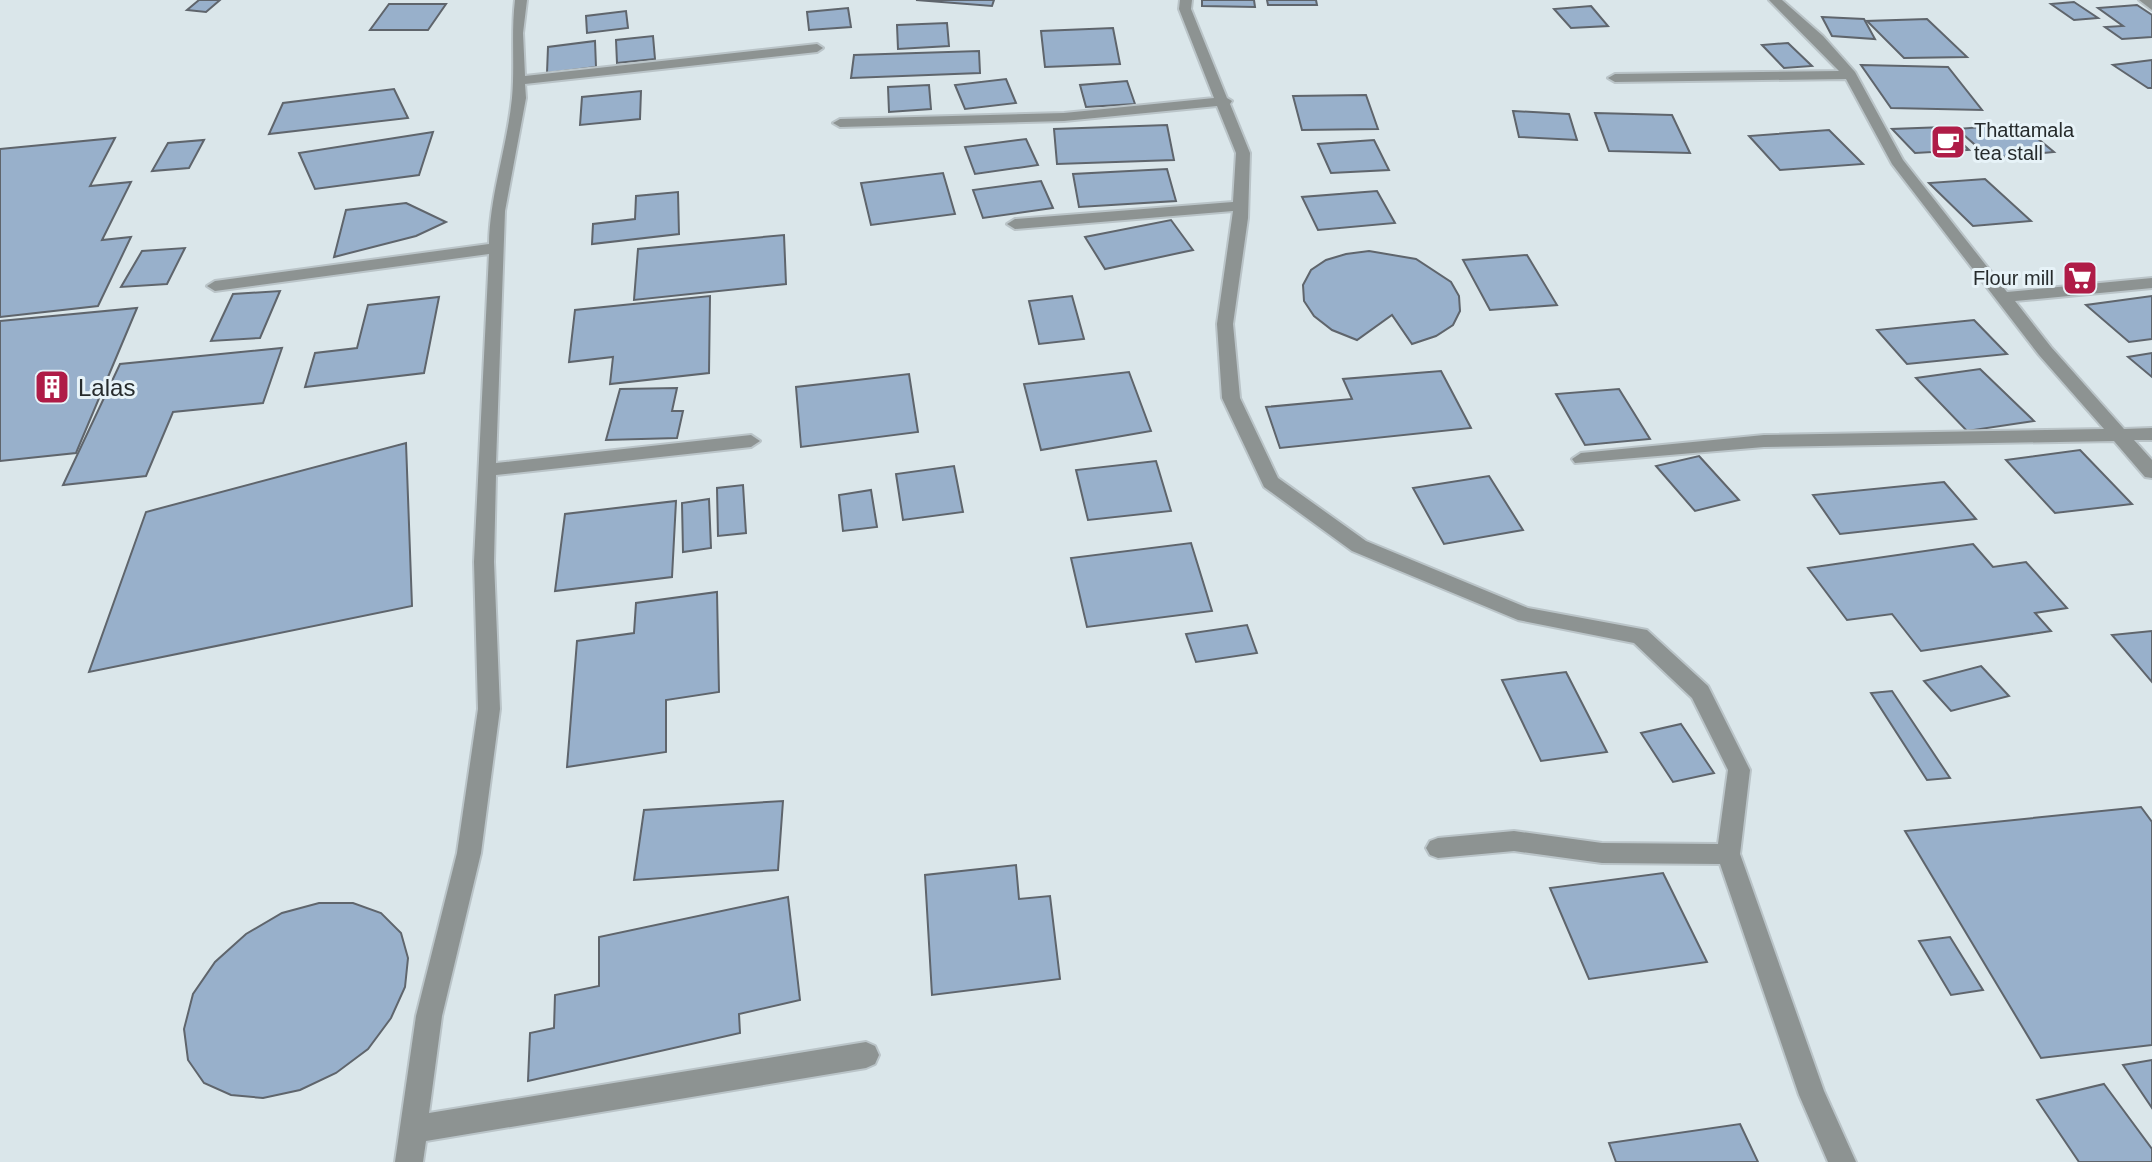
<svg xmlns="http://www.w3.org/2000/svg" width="2152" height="1162" viewBox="0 0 2152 1162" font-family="Helvetica,sans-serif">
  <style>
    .building { fill: #98b0cb; stroke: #5f656c; stroke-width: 2 }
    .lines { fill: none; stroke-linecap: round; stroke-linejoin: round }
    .minor-casing { stroke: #bac4c8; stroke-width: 4 }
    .minor { fill: #8d9392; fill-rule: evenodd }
    .labels { text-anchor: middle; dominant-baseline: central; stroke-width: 6; stroke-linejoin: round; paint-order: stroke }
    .far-poi-label { font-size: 20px; fill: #262b2c; stroke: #e7f3f8; text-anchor: start }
    .poi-label { font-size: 24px; fill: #262b2c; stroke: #e7f3f8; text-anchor: start }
  </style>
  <rect width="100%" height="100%" fill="#dae6ea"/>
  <g class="building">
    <path d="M199 0H220L206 12 187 10Z"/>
    <path d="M916 0H994L992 6Z"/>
    <path d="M1202 0H1254L1255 7 1202 6Z"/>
    <path d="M1267 0H1316L1317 5H1268Z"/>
    <path d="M2074 2 2098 18 2074 20 2051 4Z"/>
    <path d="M389 4H446L428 30H370Z"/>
    <path d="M2137 5 2152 15V37L2122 39 2105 27 2123 26 2098 8Z"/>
    <path d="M1591 6 1608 26 1571 28 1554 9Z"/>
    <path d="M848 8 851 27 809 30 807 12Z"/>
    <path d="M626 11 628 28 587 33 586 16Z"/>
    <path d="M1822 17 1864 19 1875 39 1832 36Z"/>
    <path d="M1927 19 1967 57 1904 58 1867 21Z"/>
    <path d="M947 23 949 46 898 49 897 25Z"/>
    <path d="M1113 28 1120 64 1045 67 1041 31Z"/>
    <path d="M653 36 655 59 617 63 616 40Z"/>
    <path d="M595 41 596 67 547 73 548 47Z"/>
    <path d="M1788 43 1812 66 1784 68 1762 45Z"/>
    <path d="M979 51 980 73 851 78 854 55Z"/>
    <path d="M2152 60V88H2148L2113 65Z"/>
    <path d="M1861 65 1948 67 1982 110 1891 108Z"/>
    <path d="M1006 79 1016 103 965 109 955 85Z"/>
    <path d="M1127 81 1135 104 1086 107 1080 85Z"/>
    <path d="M929 85 931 109 889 112 888 87Z"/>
    <path d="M394 89 408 118 269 134 283 103Z"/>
    <path d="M641 91 640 119 580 125 582 97Z"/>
    <path d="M1366 95 1378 129 1302 130 1293 96Z"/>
    <path d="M1513 111 1569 114 1577 140 1519 137Z"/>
    <path d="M1595 113 1672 115 1690 153 1609 151Z"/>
    <path d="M2020 124 2054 152 1990 158 1957 129Z"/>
    <path d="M1167 125 1174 160 1057 164 1054 129Z"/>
    <path d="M1945 127 1969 150 1915 153 1892 129Z"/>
    <path d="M1829 130 1863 164 1780 170 1749 136Z"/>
    <path d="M433 132 419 175 315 189 299 153Z"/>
    <path d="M115 138 90 186 131 182 102 240 131 237 98 306 0 317V149Z"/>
    <path d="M1026 139 1038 165 975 174 965 147Z"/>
    <path d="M204 140 189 168 152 171 168 143Z"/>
    <path d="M1374 140 1389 170 1331 173 1318 144Z"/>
    <path d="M1167 169 1176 201 1079 207 1073 174Z"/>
    <path d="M943 173 955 214 871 225 861 183Z"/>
    <path d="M1985 179 2031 221 1973 226 1929 183Z"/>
    <path d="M1041 181 1053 208 983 218 973 190Z"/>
    <path d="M1377 191 1395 223 1318 230 1302 197Z"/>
    <path d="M678 192 679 234 592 244 593 224 635 219 636 196Z"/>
    <path d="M406 203 446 222 416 236 334 257 346 210Z"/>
    <path d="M1171 220 1193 250 1105 269 1085 237Z"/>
    <path d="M784 235 786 284 634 300 638 249Z"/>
    <path d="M185 248 167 284 121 287 142 251Z"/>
    <path d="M1369 251 1416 259 1451 282 1459 296 1460 311 1453 325 1436 336 1412 344 1392 315 1357 340 1332 330 1314 316 1304 301 1303 285 1311 270 1326 260 1346 254Z"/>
    <path d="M1527 255 1557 305 1490 310 1463 260Z"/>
    <path d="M280 291 260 338 211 341 233 294Z"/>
    <path d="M710 296 709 373 610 384 613 357 569 362 575 310Z"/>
    <path d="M1072 296 1084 339 1039 344 1029 301Z"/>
    <path d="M2152 296V339L2129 342 2086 305Z"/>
    <path d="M439 297 424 373 305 387 315 353 357 348 368 305Z"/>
    <path d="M137 308 76 453 0 461V321Z"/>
    <path d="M1974 320 2007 354 1907 364 1877 330Z"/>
    <path d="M282 348 263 403 173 412 146 476 63 485 120 364Z"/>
    <path d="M2152 353V377L2128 357Z"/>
    <path d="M1980 369 2034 421 1967 431 1916 378Z"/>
    <path d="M1441 371 1471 428 1280 448 1266 407 1352 399 1343 379Z"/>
    <path d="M1129 372 1151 431 1041 450 1024 384Z"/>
    <path d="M909 374 918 432 801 447 796 387Z"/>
    <path d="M677 388 672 411H683L677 438 606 440 620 389Z"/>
    <path d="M1619 389 1650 439 1585 445 1556 394Z"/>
    <path d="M406 443 412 606 89 672 146 512Z"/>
    <path d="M2080 450 2132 504 2055 513 2006 460Z"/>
    <path d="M1699 456 1739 500 1695 511 1656 466Z"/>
    <path d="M1156 461 1171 511 1088 520 1076 470Z"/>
    <path d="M954 466 963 512 903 520 896 474Z"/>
    <path d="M1489 476 1523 530 1444 544 1413 488Z"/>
    <path d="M1944 482 1976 519 1840 534 1813 495Z"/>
    <path d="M743 485 746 533 718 536 717 488Z"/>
    <path d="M871 490 877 527 843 531 839 495Z"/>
    <path d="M709 499 711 548 683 552 682 503Z"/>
    <path d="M676 501 672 577 555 591 565 514Z"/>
    <path d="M1191 543 1212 611 1087 627 1071 558Z"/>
    <path d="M1973 544 1993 567 2026 562 2067 608 2035 613 2051 631 1921 651 1892 614 1847 620 1808 568Z"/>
    <path d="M717 592 719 692 666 700V752L567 767 577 641 634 633 636 603Z"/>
    <path d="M1247 625 1257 653 1196 662 1186 634Z"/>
    <path d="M2152 631V682L2112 635Z"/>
    <path d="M1981 666 2009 696 1951 711 1924 681Z"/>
    <path d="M1566 672 1607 752 1541 761 1502 680Z"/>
    <path d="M1892 691 1950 778 1927 780 1871 693Z"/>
    <path d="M1681 724 1714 773 1673 782 1641 733Z"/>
    <path d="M783 801 778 870 634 880 644 810Z"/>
    <path d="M2141 807 2152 822V1045L2041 1058 1905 831Z"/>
    <path d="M1016 865 1019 899 1050 896 1060 979 932 995 925 875Z"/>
    <path d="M1663 873 1707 962 1589 979 1550 888Z"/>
    <path d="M788 897 800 1000 739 1014 740 1033 528 1081 530 1033 554 1028 555 995 599 986V937Z"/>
    <path d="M319 903H353L381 913 401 933 408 958 405 987 391 1018 368 1049 336 1073 300 1090 263 1098 231 1095 204 1083 188 1060 184 1029 193 994 215 962 246 934 282 913Z"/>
    <path d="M1950 937 1983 990 1951 995 1919 941Z"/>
    <path d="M2152 1060V1108L2123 1065Z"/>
    <path d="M2104 1084 2152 1149V1162H2079L2037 1100Z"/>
    <path d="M1740 1124 1758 1162H1616L1609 1143Z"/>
  </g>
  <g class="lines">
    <defs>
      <g id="minor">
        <path d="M515 0H527L523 33 525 76 817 44 823 48 817 52 525 84 526 98 505 211 496 463 751 435 760 441 751 447 496 475 494 562 500 709 481 853 442 1016 429 1113 866 1042 875 1046 879 1055 875 1064 866 1068 426 1141 423 1162H395L416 1016 457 853 478 709 474 562 489 254 215 291 207 286 215 281 489 244C490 194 507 148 512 98 515 66 511 33 515 0Z"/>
        <path d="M1180 0H1192L1191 9 1227 98 1232 101 1230 104 1250 153 1248 218 1233 324 1240 398 1278 478 1366 541 1528 608 1647 630 1708 686 1750 770 1740 854 1824 1091 1856 1162H1828L1799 1095 1720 864 1602 863 1514 851 1438 858 1430 855 1426 848 1430 841 1438 838 1514 831 1602 843 1718 844 1728 770 1692 698 1634 643 1518 620 1352 551 1264 487 1222 398 1217 324 1233 211 1015 229 1007 224 1015 219 1233 202 1236 153 1217 106 1064 121 840 127 833 123 840 119 1064 113 1214 98 1179 9Z"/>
        <path d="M1769 0H1782L1823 36 1855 72 1903 160 2007 292 2152 278V288L2015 301 2051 347 2124 429 2152 428V440H2134L2152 460V478L2145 477 2114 441 1764 447 1575 463 1572 459 1581 453 1764 435 2104 429 2039 355 1892 164 1846 79 1615 82 1608 78 1615 74 1839 71Z"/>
        <path d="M2139 0H2152V10Z"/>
      </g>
    </defs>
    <use href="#minor" class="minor-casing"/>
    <use href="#minor" class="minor"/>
  </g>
  <defs>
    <symbol id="cafe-square" viewBox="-11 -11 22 22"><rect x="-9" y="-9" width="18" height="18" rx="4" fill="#af1c47" stroke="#e7f3f8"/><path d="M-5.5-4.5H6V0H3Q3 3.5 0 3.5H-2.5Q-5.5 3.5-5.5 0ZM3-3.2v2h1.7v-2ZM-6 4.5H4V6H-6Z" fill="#fff"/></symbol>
    <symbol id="supermarket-square" viewBox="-11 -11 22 22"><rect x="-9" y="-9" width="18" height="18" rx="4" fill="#af1c47" stroke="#e7f3f8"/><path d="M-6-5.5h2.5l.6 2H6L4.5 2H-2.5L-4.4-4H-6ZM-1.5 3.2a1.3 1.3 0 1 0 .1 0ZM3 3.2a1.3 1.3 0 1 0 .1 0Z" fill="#fff"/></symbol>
    <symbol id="building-square" viewBox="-11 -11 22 22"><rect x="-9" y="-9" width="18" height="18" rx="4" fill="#af1c47" stroke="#e7f3f8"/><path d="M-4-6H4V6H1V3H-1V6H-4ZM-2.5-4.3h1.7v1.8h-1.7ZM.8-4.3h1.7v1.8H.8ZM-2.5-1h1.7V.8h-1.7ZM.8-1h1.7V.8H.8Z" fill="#fff"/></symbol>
  </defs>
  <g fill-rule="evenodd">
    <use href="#cafe-square" x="1928" y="122" width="40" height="40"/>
    <use href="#supermarket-square" x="2060" y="258" width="40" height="40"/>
    <use href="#building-square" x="32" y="367" width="40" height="40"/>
  </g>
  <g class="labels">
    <g class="far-poi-label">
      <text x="1974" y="130">Thattamala<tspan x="1974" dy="23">tea stall</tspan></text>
      <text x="2054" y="278" text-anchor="end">Flour mill</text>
    </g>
    <g class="poi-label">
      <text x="78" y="387">Lalas</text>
    </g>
  </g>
</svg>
